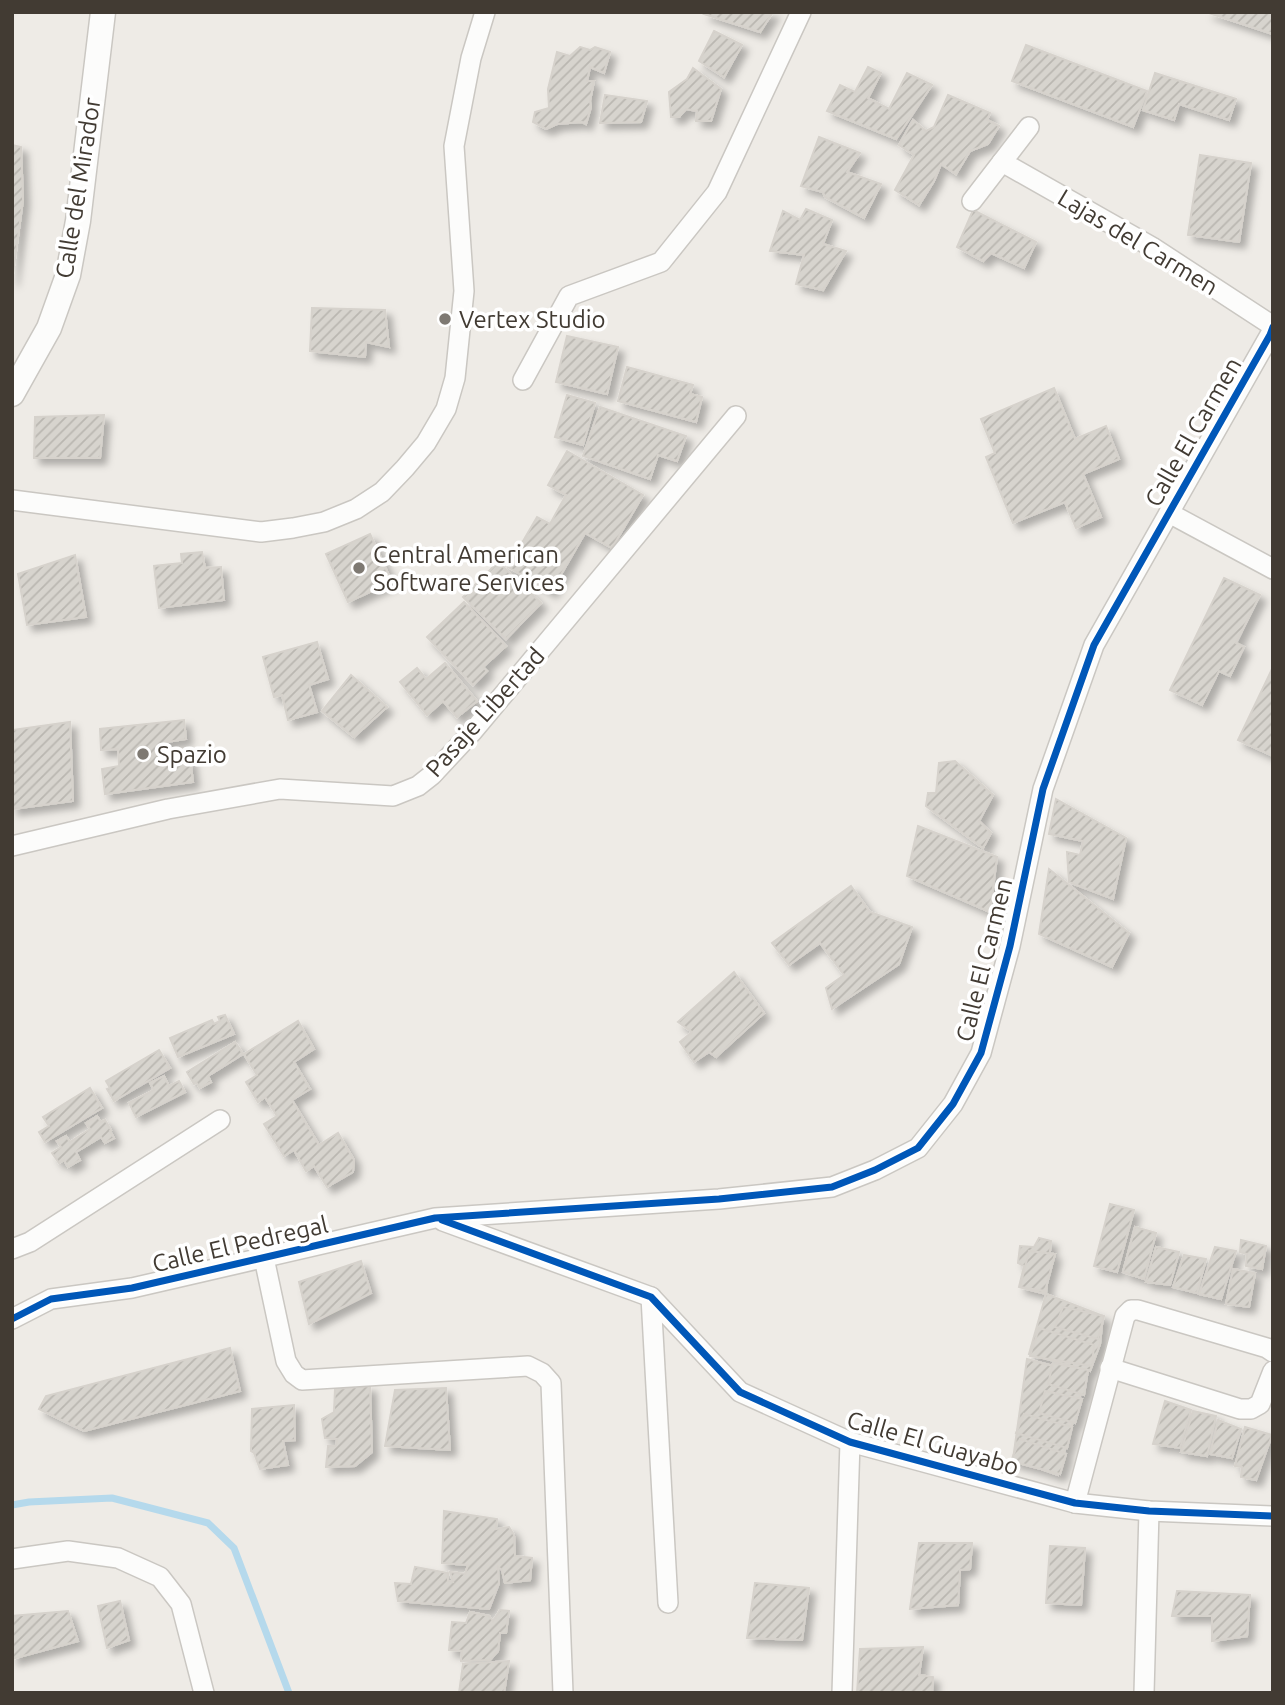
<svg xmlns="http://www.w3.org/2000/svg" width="1285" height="1705" viewBox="0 0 1285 1705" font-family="Ubuntu,sans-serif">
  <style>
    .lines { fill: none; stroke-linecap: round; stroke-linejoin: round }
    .stream { stroke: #b5d9ec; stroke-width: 7 }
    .building { fill: url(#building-hatch); stroke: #d6d2cc; stroke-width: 2; filter: url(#shadow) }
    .minor-casing { stroke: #cac7c2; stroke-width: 22 }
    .tertiary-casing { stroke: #cac7c2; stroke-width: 27 }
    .minor { stroke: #fcfcfb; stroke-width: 19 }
    .tertiary { stroke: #fcfcfb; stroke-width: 24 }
    .cycleway-casing { stroke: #fff; stroke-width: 11 }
    .cycleway { stroke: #0057b8; stroke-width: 7 }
    .poi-dot { fill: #7e7972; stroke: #fff; stroke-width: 2.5 }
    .labels { text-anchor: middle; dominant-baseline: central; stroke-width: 7; stroke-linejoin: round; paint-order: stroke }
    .street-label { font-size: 24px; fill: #423b33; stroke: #fff }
    .poi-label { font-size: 24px; fill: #423b33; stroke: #fff; text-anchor: start }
  </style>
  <defs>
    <pattern id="building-hatch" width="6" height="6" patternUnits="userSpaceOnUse" patternTransform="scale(1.75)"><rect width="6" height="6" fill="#d7d4ce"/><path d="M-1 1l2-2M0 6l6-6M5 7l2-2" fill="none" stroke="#bab7b1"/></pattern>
    <filter id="shadow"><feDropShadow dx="6" dy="6" stdDeviation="3.5" flood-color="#0004"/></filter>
  </defs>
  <rect width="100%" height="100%" fill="#eeebe6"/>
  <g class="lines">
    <path class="stream" d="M12 1505 29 1502 112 1498 208 1523 234 1548 289 1693"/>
  </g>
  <g class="building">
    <path d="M706 12H773L760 32 704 14Z"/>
    <path d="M1206 12H1273V34Z"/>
    <path d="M714 31 742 45 724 77 699 61Z"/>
    <path d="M1026 45 1147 91 1133 127 1012 81Z"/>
    <path d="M580 47 590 50 595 47 610 52 604 73 590 67 587 81H594L590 101 591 107 586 124 582 122 557 124 546 129 533 122 535 112 549 108 548 89 557 52 570 56Z"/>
    <path d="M868 67 881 73 868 98 889 109 907 73 932 85 896 139 827 111 840 85 855 92Z"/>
    <path d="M693 68 721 89 711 121H696L697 111 686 109 679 117H671L669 92 687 79Z"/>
    <path d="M1155 73 1236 99 1229 120 1179 104 1174 120 1143 110Z"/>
    <path d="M605 95 647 101 641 122 600 123Z"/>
    <path d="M948 95 990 113 987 120 999 126 988 144 970 151 956 174 941 164 934 181 919 205 895 190 914 155 899 145 913 120 926 131 934 127Z"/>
    <path d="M819 137 860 153 847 172 881 184 864 218 825 197 823 192 801 186Z"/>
    <path d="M12 145 21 147 23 200 12 281Z"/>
    <path d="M1200 155 1251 163 1239 242 1188 235Z"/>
    <path d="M806 209 832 220 823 244 846 251 823 290 796 284 804 255 770 251 783 211 800 220Z"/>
    <path d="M973 210 1036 242 1024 268 991 253 983 261 957 247Z"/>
    <path d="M312 308 385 310 389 347 366 342 365 357 310 351Z"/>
    <path d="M567 336 618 347 607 394 556 382Z"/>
    <path d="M627 367 693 385 690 394 702 397 696 422 618 401Z"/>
    <path d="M1054 388 1075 439 1106 426 1119 459 1083 474 1101 517 1076 528 1065 502 1013 523 986 457 995 453 981 419Z"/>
    <path d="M567 395 595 403 583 445 555 437Z"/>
    <path d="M600 407 686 436 677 461 658 455 650 479 583 456Z"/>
    <path d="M104 415 100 458H34L35 417Z"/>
    <path d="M567 451 643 495 612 548 585 533 551 592 508 567 537 517 550 524 566 495 548 485Z"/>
    <path d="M370 534 392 582 348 602 326 554Z"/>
    <path d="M202 552 205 568 221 567 224 600 159 608 154 566 182 563 181 554Z"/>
    <path d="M75 555 86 617 27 625 18 574Z"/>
    <path d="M498 562 541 603 506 639 463 597Z"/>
    <path d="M1224 578 1260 595 1236 643 1244 647 1230 676 1219 671 1202 705 1170 690Z"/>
    <path d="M464 602 506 646 483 667 487 671 473 685 427 637Z"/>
    <path d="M317 642 328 679 309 685 317 712 288 720 282 695 274 697 263 657Z"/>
    <path d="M445 663 477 701 457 717 443 701 427 715 400 682 417 668 426 679Z"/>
    <path d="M1273 667V756L1238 740Z"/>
    <path d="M351 675 387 707 354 737 322 711Z"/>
    <path d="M184 720 186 739 167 742 169 761 190 758 193 782 105 794 102 769 119 766 118 749 101 750 100 729Z"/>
    <path d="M70 722 73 801 12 809V730Z"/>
    <path d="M955 761 993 795 979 821 991 833 983 848 926 806 928 793H936L939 763Z"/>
    <path d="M1056 799 1126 838 1113 899 1069 882 1067 852 1080 855 1083 841 1049 834Z"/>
    <path d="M918 826 997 857 990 912 907 876Z"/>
    <path d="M1049 869 1129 933 1112 967 1039 934Z"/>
    <path d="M851 886 870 912 912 927 899 964 832 1009 826 988 844 975 820 943 789 965 772 943Z"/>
    <path d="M734 972 764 1013 716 1057 709 1052 694 1062 680 1042 692 1032 678 1022Z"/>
    <path d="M225 1015 234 1034 178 1057 170 1038 212 1020 214 1024 220 1021 218 1017Z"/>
    <path d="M298 1021 314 1049 294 1062 310 1089 292 1100 319 1145 338 1133 354 1160 353 1172 327 1187 314 1166 306 1171 294 1150 284 1156 264 1124 277 1116 265 1097 258 1102 246 1082 257 1075 244 1054Z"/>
    <path d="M235 1042 243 1054 208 1076 211 1082 200 1088 196 1082 194 1084 187 1072Z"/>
    <path d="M159 1050 170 1068 114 1101 107 1089 110 1088 106 1081Z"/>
    <path d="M164 1076 169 1086 179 1081 185 1092 136 1117 129 1103 154 1090 150 1083Z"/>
    <path d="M90 1088 102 1108 45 1142 39 1132 49 1126 43 1117Z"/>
    <path d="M97 1116 101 1122 105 1120 111 1130 110 1131 114 1138 105 1143 101 1137 76 1152 80 1160 68 1167 64 1160 59 1163 52 1153 61 1147 57 1141 66 1136 70 1142 90 1129 86 1123Z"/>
    <path d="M1110 1204 1134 1210 1117 1272 1094 1266Z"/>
    <path d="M1135 1227 1156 1233 1144 1279 1123 1272Z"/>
    <path d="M1039 1238 1051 1241 1046 1294 1019 1287 1024 1266 1018 1263 1020 1246 1034 1247Z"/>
    <path d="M1241 1240 1266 1246 1262 1269 1246 1266 1247 1254 1240 1252Z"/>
    <path d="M1156 1247 1179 1252 1170 1285 1146 1282Z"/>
    <path d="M1215 1247 1236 1251 1221 1299 1199 1294Z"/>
    <path d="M1029 1251 1055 1254 1045 1291 1020 1287Z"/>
    <path d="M1184 1255 1206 1259 1197 1293 1173 1287Z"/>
    <path d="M361 1261 371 1293 309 1324 299 1282Z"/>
    <path d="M1233 1269 1255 1273 1249 1307 1226 1304Z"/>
    <path d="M1046 1294 1103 1316 1100 1344 1090 1371 1029 1354Z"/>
    <path d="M1063 1307 1104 1316 1098 1339 1055 1327Z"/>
    <path d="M1039 1328 1094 1345 1092 1366 1030 1356Z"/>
    <path d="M230 1348 240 1391 84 1431 39 1409 46 1396Z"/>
    <path d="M1027 1359 1086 1375 1058 1475 1013 1459Z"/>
    <path d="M1053 1363 1088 1370 1084 1395 1048 1384Z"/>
    <path d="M370 1386 372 1452 355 1466 326 1467 328 1446H336L337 1439 325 1438 322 1419 334 1412 335 1389Z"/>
    <path d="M446 1388 450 1450 385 1446 395 1390Z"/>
    <path d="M1045 1391 1082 1399 1075 1423 1039 1413Z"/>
    <path d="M1165 1401 1191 1410 1180 1448 1153 1444Z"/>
    <path d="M294 1405 295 1440 283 1441 288 1465 260 1469 254 1453 251 1451 252 1409Z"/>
    <path d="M1193 1411 1216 1416 1207 1456 1181 1452Z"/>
    <path d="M1024 1414 1072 1427 1067 1448 1016 1433Z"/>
    <path d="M1218 1420 1241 1429 1232 1458 1210 1454Z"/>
    <path d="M1245 1427 1272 1435 1256 1480 1241 1477 1242 1467 1235 1466Z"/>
    <path d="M1020 1439 1066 1454 1060 1474 1011 1461Z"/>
    <path d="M444 1511 497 1519 496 1529 509 1527 514 1535 515 1556 532 1558 530 1580 505 1583 502 1570 498 1567 499 1583 489 1609 398 1601 395 1583 411 1584 415 1567 448 1573V1581L453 1582 450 1572 465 1574 468 1565 442 1563Z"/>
    <path d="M919 1543H972L970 1569 960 1570 958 1605 910 1609Z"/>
    <path d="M1050 1546 1085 1548 1081 1605 1046 1603Z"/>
    <path d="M755 1583 809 1588 802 1640 747 1638Z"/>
    <path d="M1177 1591 1250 1595 1247 1636 1212 1641V1616H1172Z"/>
    <path d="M120 1601 129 1640 107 1648 98 1606Z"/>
    <path d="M500 1610 509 1611 506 1633H500L498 1651 490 1660 461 1661 462 1651 449 1650 452 1622 466 1623 470 1612 489 1616 493 1621Z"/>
    <path d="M68 1611 78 1641 12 1659V1616Z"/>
    <path d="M923 1647 919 1675 933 1677 932 1693H857L860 1649Z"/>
    <path d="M509 1661 504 1693H459L463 1664Z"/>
  </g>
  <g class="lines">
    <defs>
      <g id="minor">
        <path d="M1002 162 1152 247 1273 326"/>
        <path d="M972 201 1029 127"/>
        <path d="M523 380 569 296 661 262 717 192 801 12"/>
        <path d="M12 500 261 532 293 528 324 522 356 509 382 492 405 468 426 443 446 409 455 378 464 291 454 146 471 58 485 12"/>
        <path d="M1169 513 1273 569"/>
        <path d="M12 846 168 809 280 789 393 796 418 786 432 775 473 731 736 416"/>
        <path d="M443 1221 651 1297 740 1392 850 1442 1075 1503 1149 1511 1273 1516"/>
        <path d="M12 1249 30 1242 220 1120"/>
        <path d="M264 1258 286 1361 294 1374 302 1380 528 1366 542 1373 551 1383 563 1693"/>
        <path d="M651 1297 668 1603"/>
        <path d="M12 1319 51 1299 132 1288 435 1218 719 1199 832 1187 875 1170 918 1148 953 1104 981 1053 1010 946 1043 789 1094 645 1270 335 1273 327"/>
        <path d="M1110 1368 1240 1409H1251L1260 1404 1273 1371"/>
        <path d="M1075 1503 1125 1316 1131 1310H1138L1267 1348 1273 1352"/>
        <path d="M12 1559 68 1551 118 1558 160 1577 181 1604 204 1693"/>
        <path d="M842 1693 850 1442"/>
        <path d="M1144 1693 1149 1511"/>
      </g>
      <path id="tertiary" d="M12 394 49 328 68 275 78 221 103 12"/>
    </defs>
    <use href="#minor" class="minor-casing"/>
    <use href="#tertiary" class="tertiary-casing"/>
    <use href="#minor" class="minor"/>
    <use href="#tertiary" class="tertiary"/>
    <defs>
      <g id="cycleway">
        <path d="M442 1220 651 1297 740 1392 850 1442 1075 1503 1149 1511 1273 1516"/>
        <path d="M12 1319 51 1299 132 1288 435 1218 719 1199 832 1187 875 1170 918 1148 953 1104 981 1053 1010 946 1043 789 1094 645 1270 335 1273 327"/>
      </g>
    </defs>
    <use href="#cycleway" class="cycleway-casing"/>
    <use href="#cycleway" class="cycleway"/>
  </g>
  <g class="poi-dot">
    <circle cx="445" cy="319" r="7"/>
    <circle cx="359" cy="568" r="7"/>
    <circle cx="143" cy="754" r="7"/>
  </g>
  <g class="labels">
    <g class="street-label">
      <text transform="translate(78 188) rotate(-81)">Calle del Mirador</text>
      <text transform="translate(1138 242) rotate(31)">Lajas del Carmen</text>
      <text transform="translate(1193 432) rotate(-60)">Calle El Carmen</text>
      <text transform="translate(485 712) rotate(-48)">Pasaje Libertad</text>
      <text transform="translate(984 960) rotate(-76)">Calle El Carmen</text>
      <text transform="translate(240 1244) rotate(-13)">Calle El Pedregal</text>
      <text transform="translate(933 1443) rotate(16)">Calle El Guayabo</text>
    </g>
    <g class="poi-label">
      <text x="459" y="319">Vertex Studio</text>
      <text x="373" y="554">Central American<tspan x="373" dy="28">Software Services</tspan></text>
      <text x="157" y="754">Spazio</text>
    </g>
  </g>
  <rect width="1285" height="1705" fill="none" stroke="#423b33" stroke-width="28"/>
</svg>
